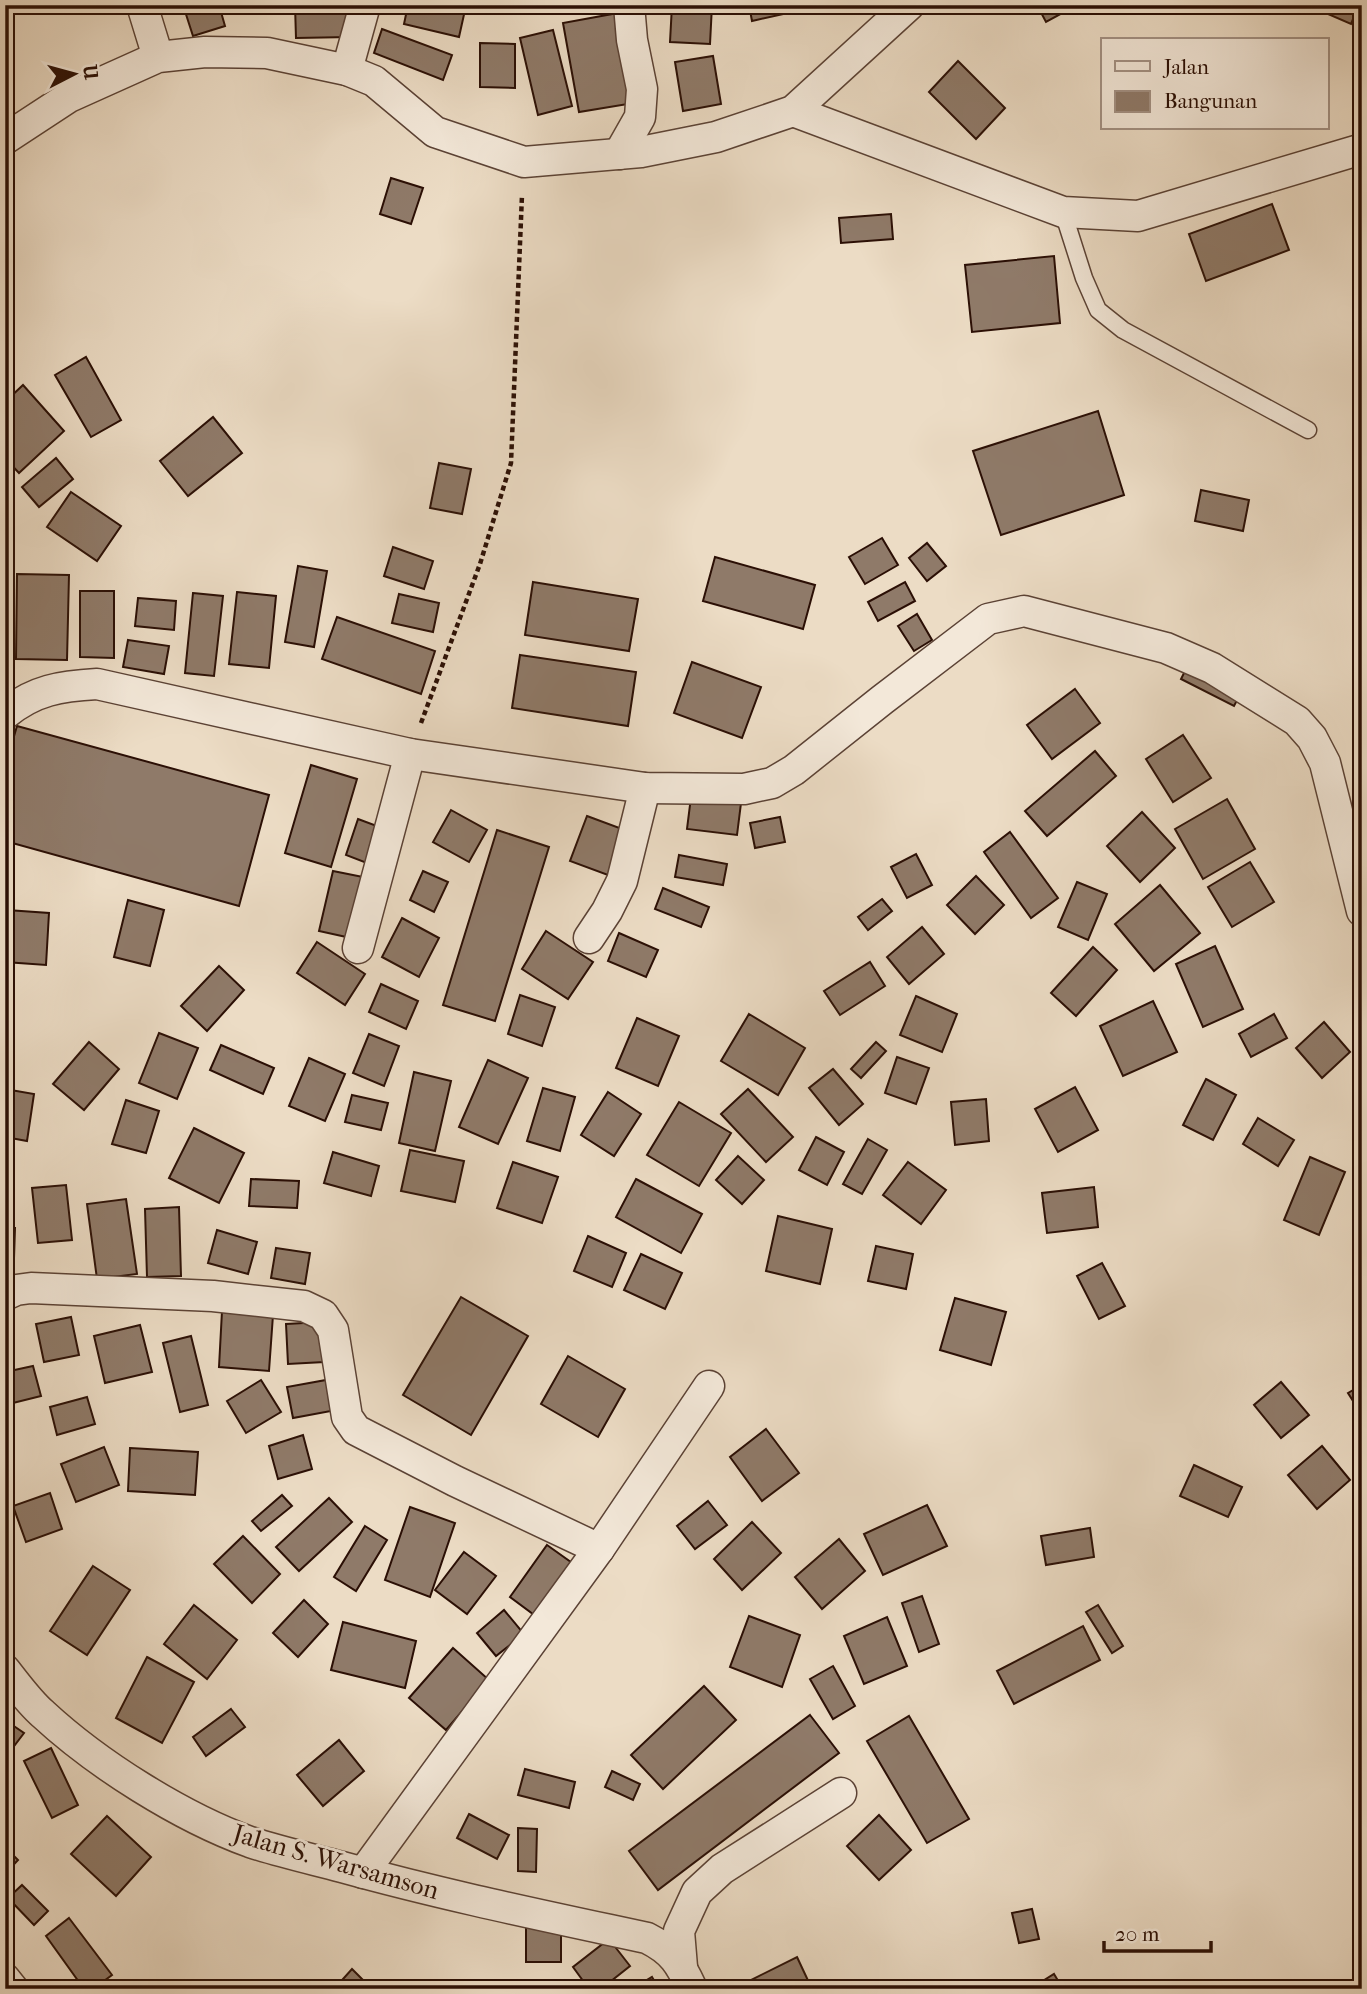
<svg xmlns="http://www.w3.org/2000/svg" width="1367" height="1994" viewBox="0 0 1367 1994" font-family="'IM FELL French Canon',serif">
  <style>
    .building { fill: #8f7a69; stroke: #2b0f05; stroke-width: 2 }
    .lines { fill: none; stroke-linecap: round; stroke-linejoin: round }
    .lane-casing { stroke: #5b4235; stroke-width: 19 }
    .street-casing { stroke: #5b4235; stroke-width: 33 }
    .path { stroke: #2b0f05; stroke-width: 4.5; stroke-dasharray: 5 3.5; stroke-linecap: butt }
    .lane { stroke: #f3e8d9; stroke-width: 16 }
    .street { stroke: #f3e8d9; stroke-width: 30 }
    .labels { text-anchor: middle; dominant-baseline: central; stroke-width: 6; stroke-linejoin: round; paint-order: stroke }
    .street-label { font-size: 26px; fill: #2b0f05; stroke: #f3e8d9 }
  </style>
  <rect width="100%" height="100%" fill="#ecdcc5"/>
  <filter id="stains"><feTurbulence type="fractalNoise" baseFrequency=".00286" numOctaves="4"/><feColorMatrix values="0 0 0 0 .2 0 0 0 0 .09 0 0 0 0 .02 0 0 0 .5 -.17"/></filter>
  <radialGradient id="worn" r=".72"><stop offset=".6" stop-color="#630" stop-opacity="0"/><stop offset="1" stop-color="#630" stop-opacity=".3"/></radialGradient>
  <g class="building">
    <path d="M5 5H32L5 19Z"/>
    <path d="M183 5H219L225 26 193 36Z"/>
    <path d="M295 5H349L350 37 296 38Z"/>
    <path d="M408 5H444L465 10 459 37 404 24Z"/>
    <path d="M672 5H712L710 44 670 42Z"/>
    <path d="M749 5H796L797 11 752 21Z"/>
    <path d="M1037 5H1077L1046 22Z"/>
    <path d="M1315 5H1359L1351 24 1314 8Z"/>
    <path d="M618 13 634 103 579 112 563 23Z"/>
    <path d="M382 29 452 55 443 80 374 53Z"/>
    <path d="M553 30 572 106 538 115 520 38Z"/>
    <path d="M480 43 515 44V88L480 87Z"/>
    <path d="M713 56 721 104 683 111 675 62Z"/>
    <path d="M958 61 1005 108 976 139 929 92Z"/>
    <path d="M391 178 423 188 411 224 380 214Z"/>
    <path d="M1272 204 1289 250 1206 281 1189 234Z"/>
    <path d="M891 214 893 239 841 243 839 218Z"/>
    <path d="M1054 256 1060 323 972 332 965 265Z"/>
    <path d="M86 357 121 420 91 437 55 375Z"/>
    <path d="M23 385 64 431 19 473 5 458V402Z"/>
    <path d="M1098 411 1124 495 1001 535 973 451Z"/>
    <path d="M213 417 242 453 188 496 160 461Z"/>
    <path d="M56 458 73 479 39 507 22 487Z"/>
    <path d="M439 463 471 469 462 514 430 508Z"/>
    <path d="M1201 490 1249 500 1243 531 1195 521Z"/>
    <path d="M71 492 121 526 97 561 47 527Z"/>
    <path d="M882 538 898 565 865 584 849 557Z"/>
    <path d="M927 543 946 566 927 581 909 558Z"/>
    <path d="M393 547 433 561 424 589 384 576Z"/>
    <path d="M715 557 815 585 803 629 703 601Z"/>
    <path d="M298 566 327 571 314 647 285 642Z"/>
    <path d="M17 574 69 575 67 660 16 659Z"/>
    <path d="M533 582 638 599 629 651 525 635Z"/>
    <path d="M905 582 915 601 878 621 868 602Z"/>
    <path d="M80 591H114V658L80 657Z"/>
    <path d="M237 592 276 596 269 668 229 664Z"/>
    <path d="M193 593 223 596 214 676 185 673Z"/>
    <path d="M399 594 439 603 433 632 392 623Z"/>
    <path d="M138 598 176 601 174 630 135 626Z"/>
    <path d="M917 614 932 640 914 651 898 626Z"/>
    <path d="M337 617 435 651 421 694 322 659Z"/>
    <path d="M128 640 169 646 164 674 123 667Z"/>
    <path d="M520 655 636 672 628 726 512 708Z"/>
    <path d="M1190 661 1243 689 1234 706 1181 679Z"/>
    <path d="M692 662 761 687 742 738 674 713Z"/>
    <path d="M1075 689 1100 723 1052 759 1027 725Z"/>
    <path d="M17 726 269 795 239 906 5 841V767Z"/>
    <path d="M1183 735 1211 778 1173 802 1146 759Z"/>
    <path d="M1095 751 1116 776 1047 836 1025 811Z"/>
    <path d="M311 765 357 779 331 867 285 853Z"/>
    <path d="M691 797 741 803 737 835 687 829Z"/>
    <path d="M1227 799 1255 849 1203 879 1175 829Z"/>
    <path d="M451 810 487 830 469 862 433 842Z"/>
    <path d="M1142 812 1175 848 1140 882 1107 846Z"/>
    <path d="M587 816 633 833 616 878 570 861Z"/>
    <path d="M780 817 785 842 755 848 750 823Z"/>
    <path d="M358 819 385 829 372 865 346 855Z"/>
    <path d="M497 830 549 847 495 1021 443 1005Z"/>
    <path d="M1010 832 1058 898 1031 918 984 852Z"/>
    <path d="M916 854 932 885 907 898 891 867Z"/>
    <path d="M679 855 727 864 723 885 675 877Z"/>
    <path d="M1250 862 1274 902 1232 927 1208 887Z"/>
    <path d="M333 871 373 879 360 940 319 931Z"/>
    <path d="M423 871 448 882 434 912 410 900Z"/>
    <path d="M976 876 1004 905 975 934 947 905Z"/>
    <path d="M1077 882 1107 894 1088 940 1058 927Z"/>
    <path d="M1160 885 1200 933 1154 971 1115 924Z"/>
    <path d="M663 888 709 907 701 927 655 909Z"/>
    <path d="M882 899 892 911 868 930 858 917Z"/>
    <path d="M128 900 164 910 150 966 114 957Z"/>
    <path d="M7 910 49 913 46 965 5 962Z"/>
    <path d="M402 918 439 938 419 977 382 957Z"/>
    <path d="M922 927 944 954 909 984 887 957Z"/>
    <path d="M546 931 593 962 568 999 522 969Z"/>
    <path d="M619 933 658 950 646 977 608 961Z"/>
    <path d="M317 942 365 974 345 1005 297 973Z"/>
    <path d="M1215 946 1243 1009 1203 1027 1176 964Z"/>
    <path d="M1093 947 1117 970 1076 1016 1051 993Z"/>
    <path d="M870 962 885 986 840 1015 824 991Z"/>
    <path d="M219 966 244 990 207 1031 181 1006Z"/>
    <path d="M381 984 418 1001 406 1029 369 1012Z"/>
    <path d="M520 995 555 1007 542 1046 508 1034Z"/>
    <path d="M916 996 957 1014 942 1052 900 1035Z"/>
    <path d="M1153 1001 1177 1052 1123 1076 1100 1026Z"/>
    <path d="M749 1014 805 1048 778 1095 721 1061Z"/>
    <path d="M1274 1014 1287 1038 1251 1057 1239 1034Z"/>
    <path d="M637 1018 679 1036 658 1086 616 1068Z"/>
    <path d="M1324 1022 1350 1052 1322 1078 1296 1048Z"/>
    <path d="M159 1033 198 1048 177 1099 139 1083Z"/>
    <path d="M369 1034 399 1046 384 1086 353 1073Z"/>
    <path d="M89 1042 119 1069 84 1110 53 1084Z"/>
    <path d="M876 1042 886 1051 861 1078 851 1069Z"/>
    <path d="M221 1045 274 1068 263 1094 210 1070Z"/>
    <path d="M897 1057 929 1068 916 1104 885 1093Z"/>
    <path d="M309 1058 345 1074 325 1121 289 1106Z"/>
    <path d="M488 1060 528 1078 498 1144 459 1127Z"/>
    <path d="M833 1069 863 1104 839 1125 809 1088Z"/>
    <path d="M414 1072 451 1081 435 1151 399 1143Z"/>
    <path d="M1206 1079 1236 1095 1213 1140 1183 1125Z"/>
    <path d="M1075 1087 1098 1130 1058 1152 1035 1109Z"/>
    <path d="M543 1088 575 1097 560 1151 527 1141Z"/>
    <path d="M5 1089 34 1094 27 1141 5 1137Z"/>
    <path d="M748 1089 793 1137 766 1162 721 1114Z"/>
    <path d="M608 1092 641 1114 614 1156 581 1135Z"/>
    <path d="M352 1095 388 1103 381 1130 345 1122Z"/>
    <path d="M986 1099 989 1141 955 1145 951 1102Z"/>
    <path d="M126 1100 159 1111 146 1153 112 1144Z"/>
    <path d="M679 1102 731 1133 699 1186 647 1155Z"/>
    <path d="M1258 1118 1294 1140 1278 1166 1243 1144Z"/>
    <path d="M194 1128 244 1153 219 1203 169 1178Z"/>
    <path d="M816 1137 844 1152 827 1185 799 1170Z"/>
    <path d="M868 1139 887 1150 862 1194 843 1184Z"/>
    <path d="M410 1150 464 1161 455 1202 401 1191Z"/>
    <path d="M333 1152 379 1166 371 1196 324 1183Z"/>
    <path d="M738 1156 764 1180 742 1204 716 1180Z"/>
    <path d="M1310 1157 1345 1172 1319 1235 1284 1220Z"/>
    <path d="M513 1162 558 1177 542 1223 497 1208Z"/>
    <path d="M908 1162 946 1190 921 1224 883 1195Z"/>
    <path d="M251 1179 299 1181 297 1208 249 1206Z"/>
    <path d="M636 1179 702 1214 681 1253 616 1217Z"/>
    <path d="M66 1185 72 1240 38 1243 32 1188Z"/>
    <path d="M1094 1187 1098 1227 1047 1233 1042 1193Z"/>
    <path d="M126 1199 137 1274 97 1279 87 1204Z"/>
    <path d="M179 1207 181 1276 147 1277 145 1209Z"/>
    <path d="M778 1216 832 1229 820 1284 766 1271Z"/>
    <path d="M5 1228H15L13 1288H5Z"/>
    <path d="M217 1230 257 1242 248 1274 208 1263Z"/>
    <path d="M588 1236 626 1253 612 1287 574 1271Z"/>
    <path d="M876 1246 913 1254 906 1289 868 1281Z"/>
    <path d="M276 1248 310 1253 305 1284 271 1278Z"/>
    <path d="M641 1254 682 1273 665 1309 624 1290Z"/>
    <path d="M1102 1263 1125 1306 1099 1319 1077 1276Z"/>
    <path d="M461 1297 528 1336 471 1435 403 1395Z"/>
    <path d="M955 1298 1006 1312 991 1365 940 1350Z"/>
    <path d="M222 1311 273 1315 269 1371 219 1367Z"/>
    <path d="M71 1317 79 1355 44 1362 36 1324Z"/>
    <path d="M322 1322 324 1362 288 1364 286 1324Z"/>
    <path d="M140 1325 152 1372 105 1383 94 1336Z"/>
    <path d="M191 1336 208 1405 180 1412 163 1343Z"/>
    <path d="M568 1356 625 1389 598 1437 541 1404Z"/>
    <path d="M33 1366 41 1396 5 1405V1372Z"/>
    <path d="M261 1380 281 1412 246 1433 227 1401Z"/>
    <path d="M326 1380 331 1411 293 1418 287 1387Z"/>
    <path d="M1281 1382 1309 1415 1281 1438 1254 1405Z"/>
    <path d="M1362 1385V1415L1348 1393Z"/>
    <path d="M87 1397 95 1424 57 1435 50 1407Z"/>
    <path d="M766 1429 799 1473 762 1501 730 1457Z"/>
    <path d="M303 1435 312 1469 278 1479 269 1446Z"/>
    <path d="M1322 1446 1350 1480 1317 1509 1288 1475Z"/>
    <path d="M104 1447 119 1485 76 1502 61 1464Z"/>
    <path d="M130 1448 198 1452 195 1495 128 1491Z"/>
    <path d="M1194 1465 1242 1487 1228 1517 1180 1496Z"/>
    <path d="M50 1493 62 1529 26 1542 13 1506Z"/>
    <path d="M282 1495 292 1506 261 1531 252 1521Z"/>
    <path d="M329 1498 352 1522 299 1571 276 1547Z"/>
    <path d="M708 1501 727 1525 695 1549 677 1526Z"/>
    <path d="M927 1505 947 1546 883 1575 864 1534Z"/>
    <path d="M410 1507 455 1523 430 1597 385 1580Z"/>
    <path d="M752 1522 781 1553 742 1590 714 1559Z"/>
    <path d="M365 1526 387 1540 356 1591 334 1577Z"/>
    <path d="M1090 1528 1094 1557 1046 1565 1041 1536Z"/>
    <path d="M243 1536 280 1574 252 1603 214 1564Z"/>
    <path d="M839 1539 865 1571 822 1609 795 1577Z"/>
    <path d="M547 1545 575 1565 537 1617 510 1597Z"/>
    <path d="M464 1552 496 1576 467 1614 435 1590Z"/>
    <path d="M93 1566 130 1590 87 1655 50 1631Z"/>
    <path d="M922 1596 939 1644 919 1652 902 1603Z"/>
    <path d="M304 1600 328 1624 298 1657 273 1633Z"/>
    <path d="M194 1605 237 1640 207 1679 164 1644Z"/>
    <path d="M1098 1605 1123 1646 1112 1653 1086 1612Z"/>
    <path d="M504 1610 524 1634 496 1656 477 1633Z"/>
    <path d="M749 1616 800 1635 782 1687 730 1667Z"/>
    <path d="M887 1617 907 1666 864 1684 844 1636Z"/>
    <path d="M343 1622 416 1641 405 1688 331 1670Z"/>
    <path d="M1083 1626 1100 1660 1014 1704 997 1671Z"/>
    <path d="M453 1648 489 1680 446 1730 409 1698Z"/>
    <path d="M147 1657 194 1682 162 1743 116 1718Z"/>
    <path d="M833 1666 855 1706 833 1719 810 1679Z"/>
    <path d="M704 1686 736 1720 663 1789 631 1755Z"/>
    <path d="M231 1709 245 1727 206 1756 193 1737Z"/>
    <path d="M810 1715 839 1753 658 1890 629 1851Z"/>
    <path d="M909 1716 969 1819 927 1843 867 1741Z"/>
    <path d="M5 1720 24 1733 5 1758Z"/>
    <path d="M339 1740 364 1771 323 1806 297 1775Z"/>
    <path d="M51 1748 78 1805 52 1818 24 1761Z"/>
    <path d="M525 1769 575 1782 569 1808 518 1795Z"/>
    <path d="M612 1771 640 1784 633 1800 605 1787Z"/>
    <path d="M469 1814 509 1835 497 1859 457 1838Z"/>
    <path d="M879 1815 911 1850 879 1880 847 1846Z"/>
    <path d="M107 1816 151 1857 116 1896 71 1854Z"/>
    <path d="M518 1828 537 1829 536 1872 518 1871Z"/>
    <path d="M5 1847 18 1860 5 1874Z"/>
    <path d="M22 1885 48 1911 34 1925 8 1898Z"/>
    <path d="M1032 1909 1039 1939 1019 1943 1012 1913Z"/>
    <path d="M69 1918 112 1975 93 1989H84L46 1936Z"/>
    <rect x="526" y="1926" width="35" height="36"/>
    <path d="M609 1939 630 1966 601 1989H589L573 1967Z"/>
    <path d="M797 1957 812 1989H745L743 1984Z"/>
    <path d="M352 1969 372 1989H334Z"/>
    <path d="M1054 1974 1063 1989H1045L1041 1982Z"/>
    <path d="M652 1977 659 1989H632Z"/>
  </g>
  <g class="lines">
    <defs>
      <path id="lane" d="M1063 212 1084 278 1098 310 1123 330 1308 430"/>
      <g id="street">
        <path d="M142 5 158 57"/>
        <path d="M347 70 365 5"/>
        <path d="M793 111 1063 212 1138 216 1362 149"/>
        <path d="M5 139 69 97 158 57 205 52 267 53 347 70 374 81 435 132 524 162 641 152 716 137 793 111 909 5"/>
        <path d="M619 154 640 117 642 89 632 40 629 5"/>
        <path d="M5 714C34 690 61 686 97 684L410 754 645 788 744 789 772 783 794 770 882 700 988 619 1024 611 1166 648 1212 668 1297 721 1312 738 1325 763 1362 911"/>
        <path d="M589 938 607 911 622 881 645 788"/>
        <path d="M358 948 410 754"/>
        <path d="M5 1295 16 1290 31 1288 213 1296 304 1306 323 1315 333 1330 347 1417 356 1430 455 1481 599 1549"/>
        <path d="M5 1670C17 1685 29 1702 43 1714 97 1764 181 1817 250 1842 280 1852 312 1859 342 1867 443 1895 545 1916 647 1938 673 1951 680 1963 692 1989"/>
        <path d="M363 1873 599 1549 709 1386"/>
        <path d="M682 1967 679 1931 697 1892 722 1869 841 1793"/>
        <path d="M5 1979 13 1989"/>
      </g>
    </defs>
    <use href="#lane" class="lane-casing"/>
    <use href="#street" class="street-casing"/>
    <path class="path" d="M421 723 480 564 511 463 522 195"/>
    <use href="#lane" class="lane"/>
    <use href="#street" class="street"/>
  </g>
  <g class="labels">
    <g class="street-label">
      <text transform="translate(336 1862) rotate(16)">Jalan S. Warsamson</text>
    </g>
  </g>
  <rect width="1367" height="1994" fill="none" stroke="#ecdcc5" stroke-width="28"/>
  <rect x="7" y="7" width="1353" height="1980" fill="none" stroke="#2b0f05" stroke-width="3.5"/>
  <rect x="14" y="14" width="1339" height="1966" fill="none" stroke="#2b0f05" stroke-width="2"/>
  <rect x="1101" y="38" width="228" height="91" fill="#f3e8d9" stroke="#a39184" stroke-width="2"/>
  <rect x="1115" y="61" width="35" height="10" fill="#f3e8d9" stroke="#a39184" stroke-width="2"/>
  <text x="1164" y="74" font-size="21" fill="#2b0f05">Jalan</text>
  <rect x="1115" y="91" width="35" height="21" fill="#8f7a69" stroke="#a39184" stroke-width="2"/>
  <text x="1164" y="108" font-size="21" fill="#2b0f05">Bangunan</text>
  <g transform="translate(74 74) rotate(84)" stroke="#f3e8d9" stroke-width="5" paint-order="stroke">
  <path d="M0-5L12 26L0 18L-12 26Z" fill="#2b0f05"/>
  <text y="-10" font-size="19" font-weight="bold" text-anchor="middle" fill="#2b0f05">U</text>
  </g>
  <path d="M1104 1941v10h107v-10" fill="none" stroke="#2b0f05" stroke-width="3.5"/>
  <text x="1115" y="1941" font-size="21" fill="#2b0f05" stroke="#f3e8d9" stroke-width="5" paint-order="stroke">20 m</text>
  <rect width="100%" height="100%" filter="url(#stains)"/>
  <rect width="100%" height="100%" fill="url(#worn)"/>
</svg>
